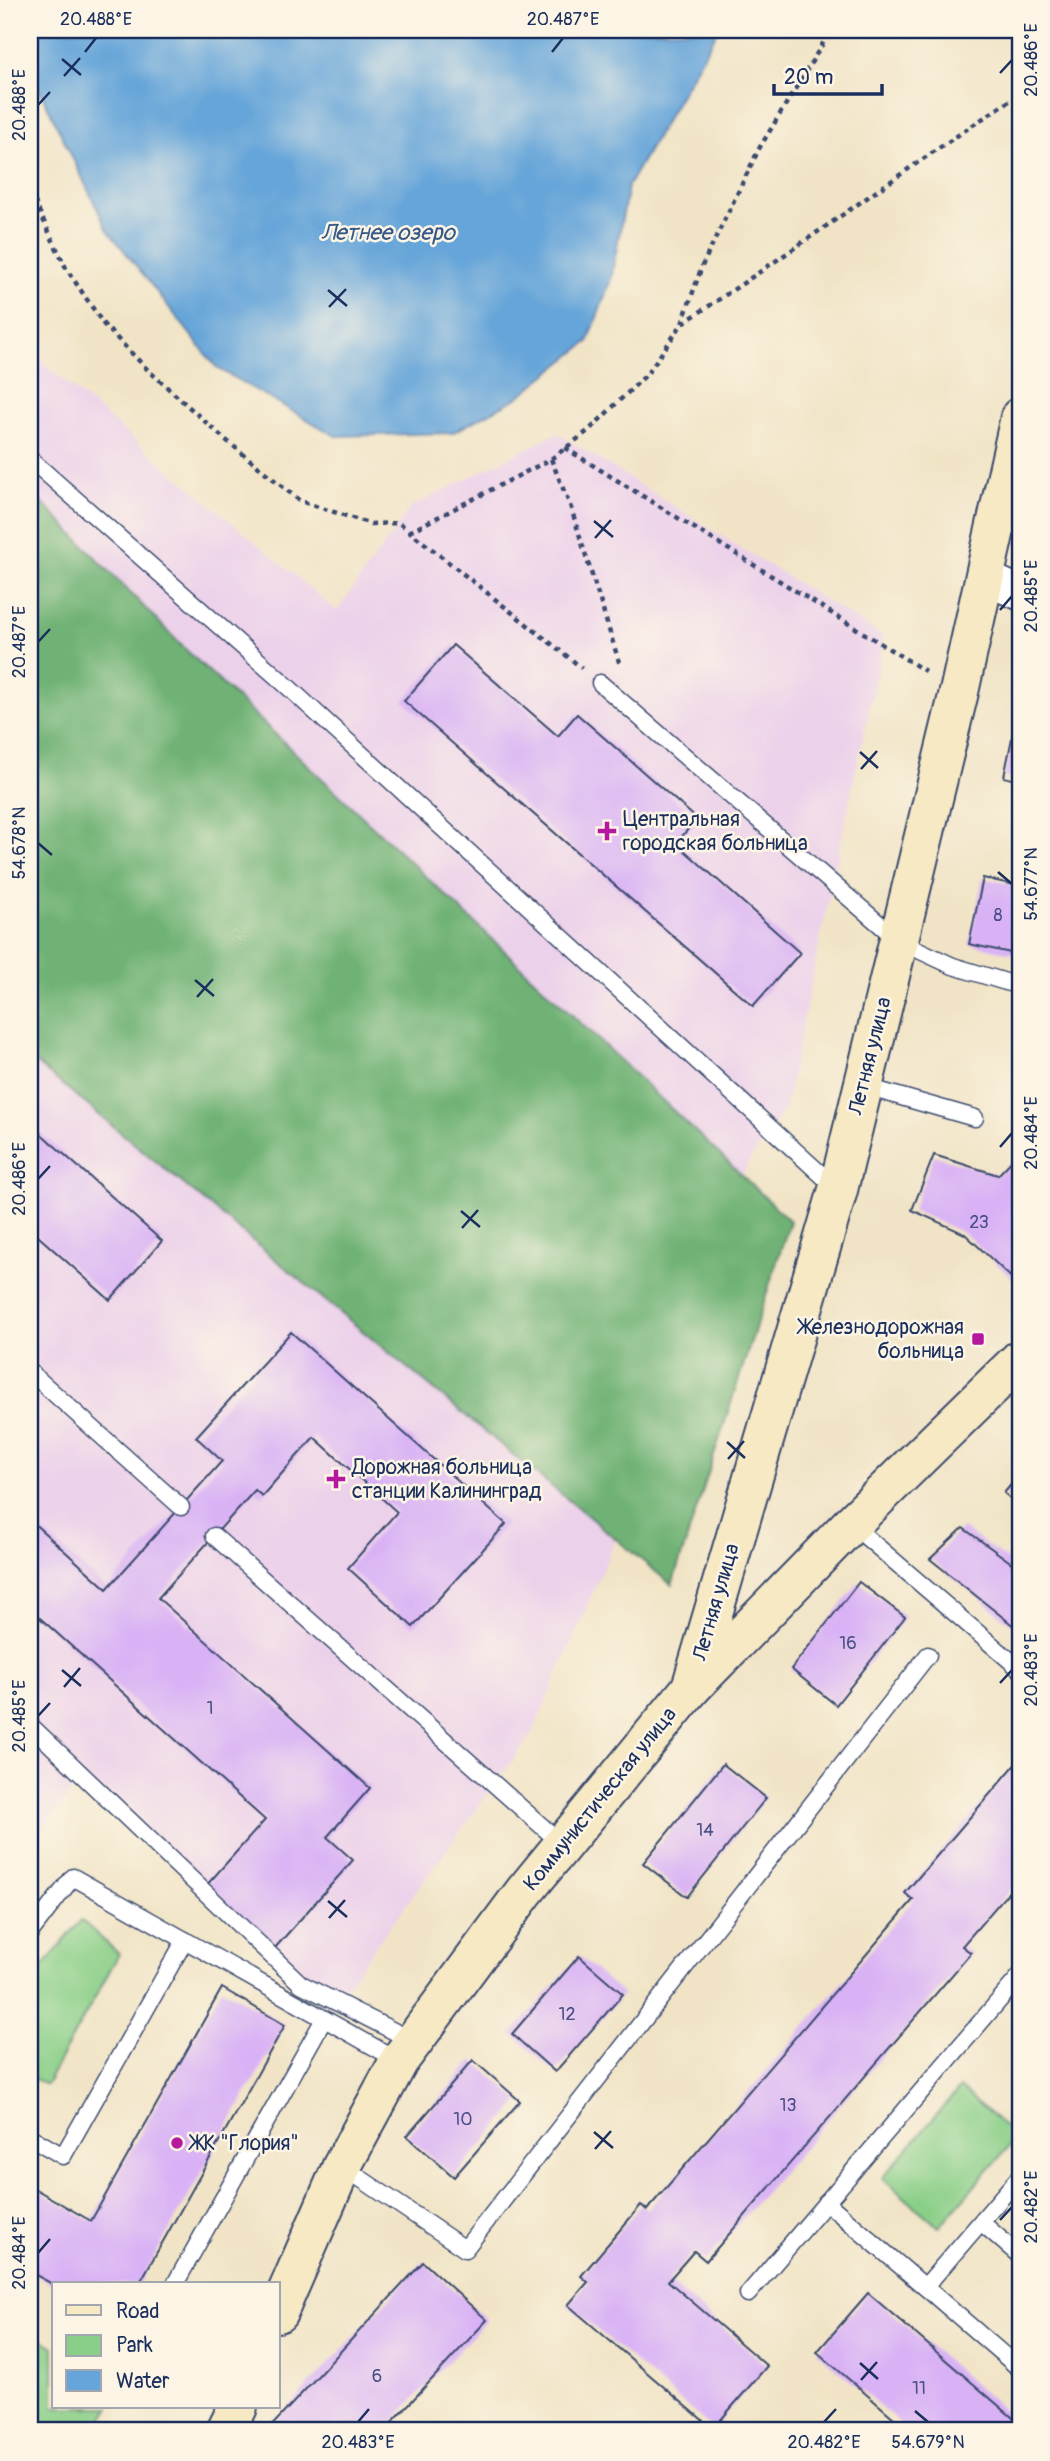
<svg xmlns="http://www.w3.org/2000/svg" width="1050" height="2461" viewBox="0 0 1050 2461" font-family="Pangolin,sans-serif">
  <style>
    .built { fill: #ecd1ea }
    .green { fill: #8acf88; stroke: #527f73; stroke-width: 2 }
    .forest { fill: #6fb274; stroke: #457069; stroke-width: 2 }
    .water { fill: #66a5d9; stroke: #406a9c; stroke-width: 2 }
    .building { fill: #d9b2f5 }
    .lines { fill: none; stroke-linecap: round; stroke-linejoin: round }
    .lane-casing { stroke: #3b4a6e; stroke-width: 19 }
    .street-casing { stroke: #3b4a6e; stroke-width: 37 }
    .secondary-casing { stroke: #3b4a6e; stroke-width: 42 }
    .path { stroke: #3b4a6e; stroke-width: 4.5; stroke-dasharray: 5 5; stroke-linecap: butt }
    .lane { stroke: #fff; stroke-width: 16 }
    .street { stroke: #fff; stroke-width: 33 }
    .secondary { stroke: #f6e9c3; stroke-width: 38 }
    .ticks { fill: none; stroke: #1b2f5e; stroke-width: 2.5 }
    .poi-dot { fill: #b5179e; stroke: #fcf5e5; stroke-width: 2.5 }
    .labels { text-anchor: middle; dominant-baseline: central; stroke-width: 5; stroke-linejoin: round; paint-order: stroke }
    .number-label { font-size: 18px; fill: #4a5084 }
    .poi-label { font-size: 21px; fill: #1b2f5e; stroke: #fcf5e5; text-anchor: start }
    .street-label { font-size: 21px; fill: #1b2f5e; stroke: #fcf5e5 }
    .water-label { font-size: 23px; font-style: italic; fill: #355889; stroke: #fcf5e5 }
    .neatline { fill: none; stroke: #1b2f5e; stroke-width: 2.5 }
    .ticks-label { font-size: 18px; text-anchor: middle; fill: #1b2f5e }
  </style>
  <rect width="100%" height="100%" fill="#fcf5e5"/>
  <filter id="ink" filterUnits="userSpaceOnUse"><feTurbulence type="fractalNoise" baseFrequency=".0143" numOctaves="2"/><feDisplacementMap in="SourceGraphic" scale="14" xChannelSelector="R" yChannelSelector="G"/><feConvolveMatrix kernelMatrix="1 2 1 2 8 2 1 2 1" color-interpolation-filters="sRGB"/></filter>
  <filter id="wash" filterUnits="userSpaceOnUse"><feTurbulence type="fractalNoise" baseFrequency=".00686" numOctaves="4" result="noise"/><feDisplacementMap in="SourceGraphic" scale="28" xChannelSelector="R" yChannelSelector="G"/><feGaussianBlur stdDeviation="1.57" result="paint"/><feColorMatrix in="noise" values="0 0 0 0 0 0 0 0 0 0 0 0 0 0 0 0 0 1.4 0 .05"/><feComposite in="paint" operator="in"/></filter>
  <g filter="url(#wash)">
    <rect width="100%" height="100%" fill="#f1e4c6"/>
    <path class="built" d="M30 352 337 611 411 507 557 433 884 637 785 1107 748 1163 730 1206 751 1225 532 1734 335 2001 330 2011 81 1780 30 1845Z"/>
    <g class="green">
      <path d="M81 1920 119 1954 46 2085 30 2077V1983Z"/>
      <path d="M960 2088 1017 2137 939 2227 882 2178Z"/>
      <path d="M30 2331 54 2347V2407H110L95 2431H30Z"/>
    </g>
    <path class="forest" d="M30 490 184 648 790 1221 672 1585 30 1058Z"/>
    <path class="water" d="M30 30H718L628 186 611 279 588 342 517 398 452 433 336 436 217 368 107 229 30 70Z"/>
    <g id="blocks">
      <g class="building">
        <path d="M453 645 558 736 577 714 697 819 676 843 800 953 753 1006 404 701Z"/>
        <path d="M1019 704H1020V781L1004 777Z"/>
        <path d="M983 878 1020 886V955L969 944Z"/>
        <path d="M30 1124 162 1241 110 1300 30 1229Z"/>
        <path d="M1020 1152V1278L1016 1282 965 1234 912 1210 934 1155 998 1175Z"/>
        <path d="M291 1332 506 1524 413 1627 348 1568 397 1512 314 1437 262 1496 255 1490 158 1598 370 1788 327 1837 353 1860 274 1949 205 1887 265 1820 30 1609V1520L107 1589 222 1461 196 1437Z"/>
        <path d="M1020 1474V1507L1004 1493Z"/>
        <path d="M963 1528 1020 1569V1631L930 1559Z"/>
        <path d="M859 1582 905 1617 836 1705 791 1669Z"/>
        <path d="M1020 1759V1879L962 1946 971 1953 706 2261 694 2251 668 2281 767 2366 713 2429 568 2305 588 2282 581 2276 641 2205 647 2210 913 1900 905 1893Z"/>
        <path d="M723 1764 766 1798 687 1897 643 1863Z"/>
        <path d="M579 1956 623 1994 555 2072 512 2034Z"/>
        <path d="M222 1988 285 2025 139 2284 54 2285 30 2272V2186L91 2221Z"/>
        <path d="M473 2060 520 2101 454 2177 407 2136Z"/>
        <path d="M423 2262 487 2320 384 2431H267Z"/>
        <path d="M868 2293 1020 2424V2431H909L817 2352Z"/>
      </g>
    </g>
  </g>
  <g filter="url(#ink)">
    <use href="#blocks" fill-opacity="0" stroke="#3b4a6e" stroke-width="2"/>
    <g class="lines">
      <defs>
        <g id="lane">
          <path d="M30 459 286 685 836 1188"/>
          <path d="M600 683 899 941 953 966 1019 986"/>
          <path d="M863 1086 975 1118"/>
          <path d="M30 1372 181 1507"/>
          <path d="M851 1524 1020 1669"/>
          <path d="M214 1536 562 1844"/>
          <path d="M30 1725 301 1984 413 2041"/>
          <path d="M30 1933 73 1877 399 2061"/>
          <path d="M30 2137 63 2156 185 1940"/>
          <path d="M342 2166 465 2249 928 1655"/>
          <path d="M826 2202 925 2287 1020 2176"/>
          <path d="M981 2222 1020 2256"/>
          <path d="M175 2284 324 2019"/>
          <path d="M925 2287 1020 2369"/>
          <path d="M748 2294 1020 1976"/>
        </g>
        <path id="street" d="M983 577 1020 593"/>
        <g id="secondary">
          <path d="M691 1688 838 1190 959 692 1020 417"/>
          <path d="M278 2313 342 2166 399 2061 524 1892 691 1688 851 1524 1020 1359"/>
          <path d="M226 2431 238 2407"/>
        </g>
      </defs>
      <use href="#lane" class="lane-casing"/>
      <use href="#street" class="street-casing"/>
      <use href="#secondary" class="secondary-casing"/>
      <g class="path">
        <path d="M30 192 66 268 104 325 148 370 220 435 300 501 371 524 399 523 582 668"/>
        <path d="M683 323C797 249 906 168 1020 94"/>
        <path d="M565 448 925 671"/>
        <path d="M551 459 571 508 620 665"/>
        <path d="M409 532 551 459 588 431 647 374 682 324 702 266 760 147 831 30"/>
      </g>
      <use href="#lane" class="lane"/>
      <use href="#street" class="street"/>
      <use href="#secondary" class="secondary"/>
    </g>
  </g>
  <path class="ticks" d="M85 52 96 38M552 52 563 38M62 59 81 75M1000 73 1012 60M64 76 80 58M38 105 50 92M328 290 347 306M329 307 346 289M594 521 613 537M595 538 611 520M1000 610 1012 596M38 642 50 629M860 752 878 768M861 769 877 751M38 843 52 855M998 872 1012 884M195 980 214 996M197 997 213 979M1000 1147 1012 1133M38 1179 50 1166M461 1211 480 1227M462 1228 478 1210M727 1442 745 1458M728 1459 744 1441M62 1670 81 1686M1000 1683 1012 1670M64 1687 80 1668M38 1716 50 1703M328 1901 347 1917M329 1918 345 1900M594 2132 613 2148M595 2149 611 2131M1000 2220 1012 2207M38 2253 50 2239M860 2363 878 2379M861 2380 877 2362M915 2411 928 2422M358 2422 369 2409M824 2422 836 2409"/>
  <g class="poi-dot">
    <path d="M603.5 820.5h7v7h7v7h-7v7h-7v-7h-7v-7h7z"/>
    <rect x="971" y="1332" width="14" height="14" rx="3.5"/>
    <path d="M332.5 1468.5h7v7h7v7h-7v7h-7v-7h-7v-7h7z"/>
    <circle cx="177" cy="2143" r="7"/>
  </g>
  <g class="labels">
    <g class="number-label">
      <text x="998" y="915">8</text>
      <text x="979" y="1222">23</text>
      <text x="848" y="1643">16</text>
      <text x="210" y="1708">1</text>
      <text x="705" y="1830">14</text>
      <text x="567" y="2014">12</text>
      <text x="788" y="2105">13</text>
      <text x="463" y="2119">10</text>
      <text x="377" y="2376">6</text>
      <text x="919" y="2388">11</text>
    </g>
    <g class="poi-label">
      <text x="623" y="819">Центральная<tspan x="623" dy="24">городская больница</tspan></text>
      <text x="964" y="1327" text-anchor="end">Железнодорожная<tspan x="964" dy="24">больница</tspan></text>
      <text x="352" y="1467">Дорожная больница<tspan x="352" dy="24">станции Калининград</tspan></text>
      <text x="191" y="2143">ЖК "Глория"</text>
    </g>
    <g class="street-label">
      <text transform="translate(870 1056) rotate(-76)">Летняя улица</text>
      <text transform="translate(716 1602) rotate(-74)">Летняя улица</text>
      <text transform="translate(600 1799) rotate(-51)">Коммунистическая улица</text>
    </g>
    <g class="water-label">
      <text x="388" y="232">Летнее озеро</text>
    </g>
  </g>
  <rect width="1050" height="2461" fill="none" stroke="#fcf5e5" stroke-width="77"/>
  <rect x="52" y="2282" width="228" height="126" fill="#fcf5e5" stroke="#a2a6af" stroke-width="2"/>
  <rect x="66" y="2305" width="35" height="10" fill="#f6e9c3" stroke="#a2a6af" stroke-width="2"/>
  <text x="116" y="2318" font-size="21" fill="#1b2f5e">Road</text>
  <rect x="66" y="2335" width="35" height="21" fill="#8acf88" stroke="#a2a6af" stroke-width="2"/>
  <text x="116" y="2352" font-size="21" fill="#1b2f5e">Park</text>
  <rect x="66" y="2370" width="35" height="21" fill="#66a5d9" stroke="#a2a6af" stroke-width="2"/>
  <text x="116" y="2388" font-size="21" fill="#1b2f5e">Water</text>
  <path d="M774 84v10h108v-10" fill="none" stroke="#1b2f5e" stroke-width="3.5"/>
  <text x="784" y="84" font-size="21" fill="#1b2f5e" stroke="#fcf5e5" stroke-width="5" paint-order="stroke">20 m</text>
  <rect x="38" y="38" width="974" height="2384" class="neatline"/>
  <g class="ticks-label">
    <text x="96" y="25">20.488°E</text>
    <text x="563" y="25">20.487°E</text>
    <text transform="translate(1031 60) rotate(-90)" y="6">20.486°E</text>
    <text transform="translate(19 105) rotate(-90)" y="6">20.488°E</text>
    <text transform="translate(1031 596) rotate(-90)" y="6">20.485°E</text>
    <text transform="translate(19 642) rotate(-90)" y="6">20.487°E</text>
    <text transform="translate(19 843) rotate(-90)" y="6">54.678°N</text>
    <text transform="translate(1031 884) rotate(-90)" y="6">54.677°N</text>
    <text transform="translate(1031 1133) rotate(-90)" y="6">20.484°E</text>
    <text transform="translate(19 1179) rotate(-90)" y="6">20.486°E</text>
    <text transform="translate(1031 1670) rotate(-90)" y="6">20.483°E</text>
    <text transform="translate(19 1716) rotate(-90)" y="6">20.485°E</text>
    <text transform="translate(1031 2207) rotate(-90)" y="6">20.482°E</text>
    <text transform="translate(19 2253) rotate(-90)" y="6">20.484°E</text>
    <text x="358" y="2448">20.483°E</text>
    <text x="824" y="2448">20.482°E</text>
    <text x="928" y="2448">54.679°N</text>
  </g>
</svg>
